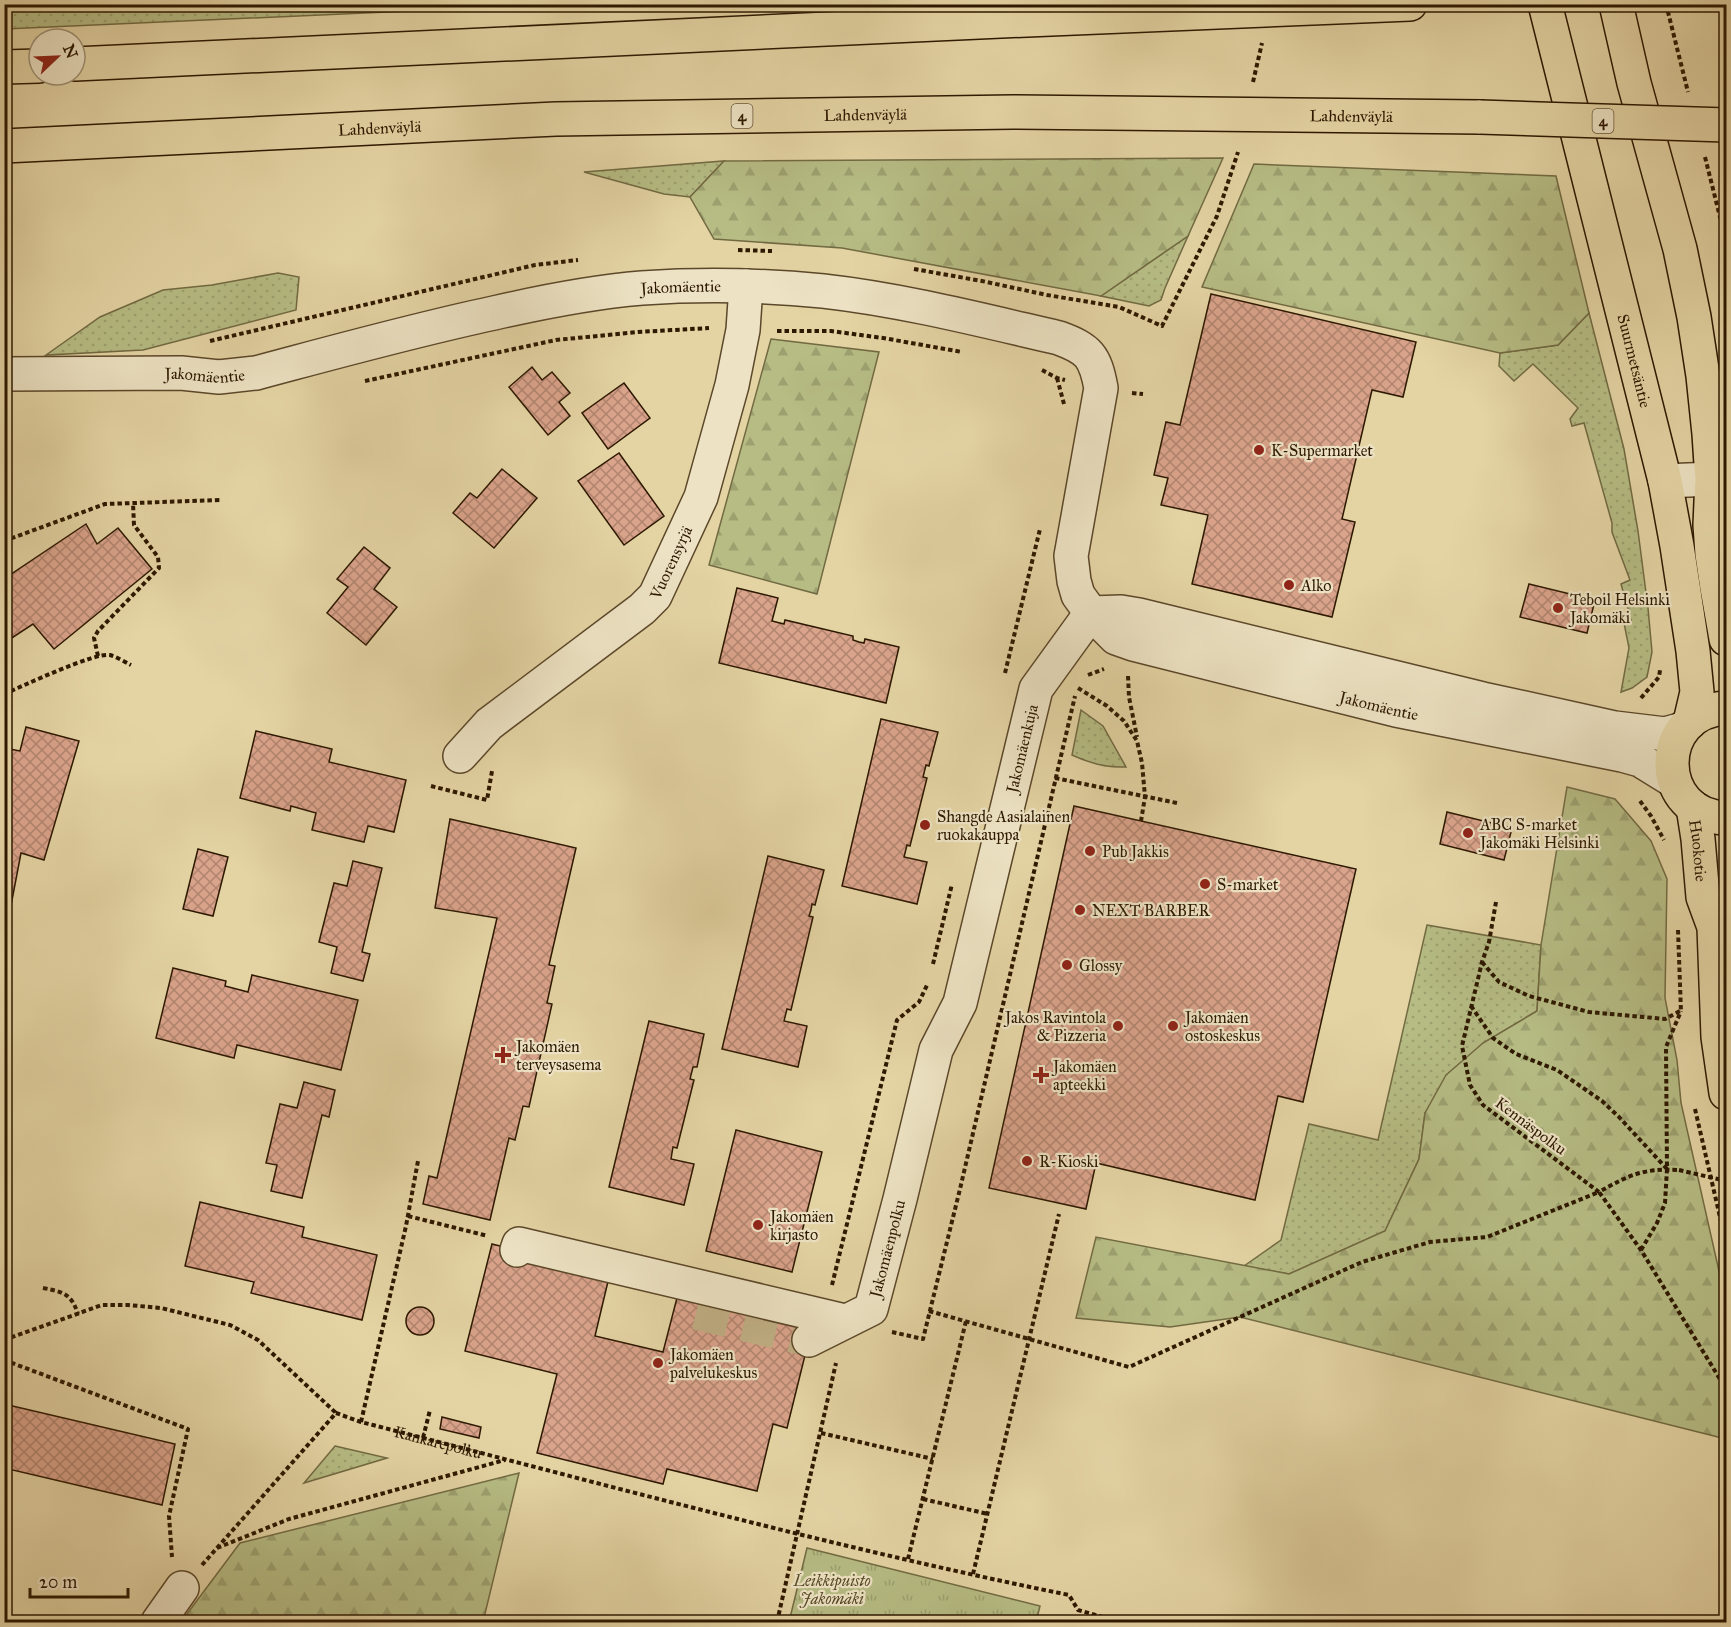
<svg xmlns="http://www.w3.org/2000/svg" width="1731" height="1627" viewBox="0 0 1731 1627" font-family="'IM FELL Great Primer',serif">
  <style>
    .grass { fill: url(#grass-dots); stroke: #726a42; stroke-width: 1.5 }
    .forest { fill: url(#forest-firs); stroke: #726a42; stroke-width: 1.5 }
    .park { fill: url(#park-tufts); stroke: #726a42; stroke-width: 1.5 }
    .building { fill: url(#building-cross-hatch); stroke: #2d1800; stroke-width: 1.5 }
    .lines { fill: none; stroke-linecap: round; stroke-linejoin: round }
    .minor-tunnel { stroke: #bfae83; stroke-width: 33; stroke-dasharray: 33 16; stroke-linecap: butt }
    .minor-casing { stroke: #5b4729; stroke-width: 36 }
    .major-casing { stroke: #2d1800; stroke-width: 36 }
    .highway-casing { stroke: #2d1800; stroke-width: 36 }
    .path { stroke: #2d1800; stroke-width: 4; stroke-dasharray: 4.5 3; stroke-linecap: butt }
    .minor { stroke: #ede3c4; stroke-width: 33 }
    .major { stroke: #e4d4a4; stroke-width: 33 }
    .highway { stroke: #e4d4a4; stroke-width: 33 }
    .highway-bridge-casing { stroke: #2d1800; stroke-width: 36; stroke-linecap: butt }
    .path-bridge { stroke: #2d1800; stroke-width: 4; stroke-dasharray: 4.5 3; stroke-linecap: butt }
    .highway-bridge { stroke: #e4d4a4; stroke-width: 33 }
    .poi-dot { fill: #8f2418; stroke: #ede3c4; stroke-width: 2 }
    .labels { text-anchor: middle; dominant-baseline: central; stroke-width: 4.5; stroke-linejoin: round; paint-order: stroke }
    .shield { fill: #ede3c4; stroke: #67553b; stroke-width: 1.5 }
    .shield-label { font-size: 15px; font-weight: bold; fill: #2d1800 }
    .street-label { font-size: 16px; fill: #2d1800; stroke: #ede3c4 }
    .poi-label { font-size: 16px; fill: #2d1800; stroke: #ede3c4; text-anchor: start }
    .park-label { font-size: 16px; font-style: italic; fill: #564928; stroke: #ede3c4 }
  </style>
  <defs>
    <pattern id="grass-dots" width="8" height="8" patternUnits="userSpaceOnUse" patternTransform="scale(1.5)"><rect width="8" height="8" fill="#b6bc84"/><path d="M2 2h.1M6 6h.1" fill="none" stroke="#9da170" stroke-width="1.8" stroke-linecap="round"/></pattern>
    <pattern id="forest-firs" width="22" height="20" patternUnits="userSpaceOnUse" patternTransform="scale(1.5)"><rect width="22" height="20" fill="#b6bc84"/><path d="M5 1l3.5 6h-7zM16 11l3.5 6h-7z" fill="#9da170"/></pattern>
    <pattern id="park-tufts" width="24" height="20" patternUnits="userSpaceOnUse" patternTransform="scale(1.5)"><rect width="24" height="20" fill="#b6bc84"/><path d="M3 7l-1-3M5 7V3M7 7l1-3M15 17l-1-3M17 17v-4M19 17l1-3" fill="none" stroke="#9da170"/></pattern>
    <pattern id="building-cross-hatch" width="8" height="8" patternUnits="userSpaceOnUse" patternTransform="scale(1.5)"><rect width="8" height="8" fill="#daa38b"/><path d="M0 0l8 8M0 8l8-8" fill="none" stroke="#b1846f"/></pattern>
  </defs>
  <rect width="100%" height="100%" fill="#e4d4a4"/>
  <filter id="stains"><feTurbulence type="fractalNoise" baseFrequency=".00333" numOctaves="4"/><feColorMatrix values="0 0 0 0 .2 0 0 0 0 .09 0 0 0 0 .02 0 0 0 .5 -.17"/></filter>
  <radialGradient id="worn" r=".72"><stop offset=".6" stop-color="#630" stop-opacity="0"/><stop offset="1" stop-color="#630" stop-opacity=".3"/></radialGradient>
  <g class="grass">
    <path d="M5 4H543V5L5 29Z"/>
    <path d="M724 161 690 197 664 194 584 172Z"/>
    <path d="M1188 236 1165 288 1161 300 1149 306 1101 296Z"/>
    <path d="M278 273 299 277 296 310 143 350 46 355 100 317 163 290 212 285Z"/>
    <path d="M1589 313 1624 449 1638 531 1648 608 1652 652 1647 677 1632 688 1621 692 1629 648 1624 623 1631 620 1621 584 1630 580 1612 532V523L1584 423 1572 426 1570 419 1578 408 1533 364 1514 381 1499 366 1500 353 1558 345Z"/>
    <path d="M1081 710 1103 726 1126 767C1107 768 1089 763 1072 755Z"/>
    <path d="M1427 925 1541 945 1537 1011 1483 1043 1425 1113 1419 1159 1385 1231 1289 1274 1244 1266 1281 1240 1309 1124 1378 1140Z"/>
    <path d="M335 1446 387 1458 304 1483Z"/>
  </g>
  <g class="forest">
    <path d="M1223 158 1188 236 1101 296 842 248 714 239 690 197 724 161Z"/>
    <path d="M1254 164 1556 176 1589 313 1558 345 1500 353 1202 287Z"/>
    <path d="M771 339 879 352 817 594 709 565Z"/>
    <path d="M1567 787 1615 799 1651 841 1667 879 1665 998 1677 1060 1681 1103 1726 1302V1439L1240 1317 1170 1327 1076 1318 1096 1237 1289 1274 1385 1231 1419 1159 1425 1113 1446 1075 1483 1043 1537 1011 1541 945Z"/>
    <path d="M519 1473 483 1622H181L240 1543Z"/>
  </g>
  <path class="park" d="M807 1548 1040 1606 1036 1622H789Z"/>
  <g class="building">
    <path d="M1211 294 1416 342 1403 397 1372 390 1342 519 1355 522 1332 617 1192 584 1208 515 1161 505 1168 478 1154 475 1166 422 1180 425Z"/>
    <path d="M532 367 542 380 552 372 570 393 559 402 570 416 548 435 509 387Z"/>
    <path d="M624 383 650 418 608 449 582 413Z"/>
    <path d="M619 453 664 516 624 545 578 481Z"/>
    <path d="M502 469 537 498 494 548 453 513 470 493 477 498Z"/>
    <path d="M86 524 97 544 118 528 152 569 54 649 33 624 4 643V579Z"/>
    <path d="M364 547 390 568 374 589 397 607 366 645 327 613 348 587 337 579Z"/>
    <path d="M1529 584 1595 600 1587 633 1520 617Z"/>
    <path d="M737 588 778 598 772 621 784 624 785 620 853 636V640L859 642 864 643 865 639 899 647 886 703 719 663Z"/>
    <path d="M881 719 938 732 929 766 926 765 923 777 927 778 910 846 907 845 904 857 927 862 917 904 842 886Z"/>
    <path d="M26 727 79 741 44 860 21 853 4 942V748L20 751Z"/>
    <path d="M256 731 332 749 329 762 406 780 394 832 368 826 364 842 312 830 316 813 291 806 290 811 240 798Z"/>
    <path d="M1074 806 1356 869 1303 1102 1278 1096 1255 1200 1096 1163 1086 1209 989 1188Z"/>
    <path d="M1447 812 1512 828 1504 860 1440 844Z"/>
    <path d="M450 819 576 848 549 965 555 966 547 1003 552 1004 529 1107 523 1106 515 1140 509 1138 490 1220 423 1204 429 1176 437 1178 497 918 435 908Z"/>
    <path d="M198 849 228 857 213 916 183 909Z"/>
    <path d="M768 856 824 870 815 905 812 904 811 910 809 916 813 917 791 1010 787 1009 784 1021 807 1026 798 1067 722 1049Z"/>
    <path d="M353 861 382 868 362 952 370 954 363 981 331 973 337 947 319 942 334 883 347 886Z"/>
    <path d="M173 968 226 981 225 986 248 992 252 975 358 1000 341 1070 237 1045 234 1058 156 1038Z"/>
    <path d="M649 1021 704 1034 697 1067H693L690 1079 694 1080 677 1148 673 1147 671 1159 694 1164 684 1205 609 1187Z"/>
    <path d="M304 1082 335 1090 329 1117 322 1115 302 1198 271 1191 277 1165 266 1163 280 1104 297 1108Z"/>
    <path d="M736 1130 822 1152 792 1272 706 1251Z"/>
    <path d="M200 1202 304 1227 302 1237 377 1255 362 1320 251 1293 254 1282 185 1266Z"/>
    <path d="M492 1244 610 1273 595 1336 663 1352 678 1294 812 1327 787 1428 773 1424 757 1491 667 1469 663 1484 537 1453 557 1374 465 1351Z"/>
    <circle cx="420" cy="1321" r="14"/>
    <path d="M4 1404 175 1444 162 1505 4 1468Z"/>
    <path d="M442 1417 481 1427 479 1438 440 1429Z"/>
  </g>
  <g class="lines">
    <path class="minor-tunnel" d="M696 1313 809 1340"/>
    <defs>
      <g id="minor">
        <path id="s2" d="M4 374 181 373 219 377 256 373C335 352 414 330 494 313 542 302 593 292 642 288 702 284 763 285 823 291 903 300 981 320 1059 338 1089 349 1095 356 1101 388L1071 556 1074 581 1078 595 1091 613 1116 638 1133 644 1396 710 1622 755 1640 760 1674 781"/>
        <path d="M1665 481 1712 479 1726 480"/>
        <path d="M1091 613 1121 612 1139 615 1483 699 1615 728 1665 734 1683 729"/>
        <path id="s3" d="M460 756 489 724 642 609 655 596 701 497 732 385 743 330 746 286"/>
        <path d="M517 1250 519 1244 845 1321"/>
        <path id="s4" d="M809 1340 871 1309 900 1199 936 1050 960 1003 1036 689 1091 613"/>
        <path d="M158 1622 182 1588"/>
      </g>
      <g id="major">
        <path id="s5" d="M1545 4 1665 481 1677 546 1693 651 1697 692 1690 722"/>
        <path d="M1616 4 1634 83 1680 249 1694 317 1703 376 1709 434 1712 479 1710 525 1712 554 1717 588 1726 639"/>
        <path d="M1726 708C1653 712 1655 816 1726 818"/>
        <path id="s6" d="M1693 807 1698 839 1703 897 1714 927 1718 1037 1726 1093"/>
      </g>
      <g id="highway">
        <path d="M75 64 1001 21 1410 4"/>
        <path d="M4 67 39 66"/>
        <path id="s7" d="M4 146 556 119 1013 112 1480 117"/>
      </g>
    </defs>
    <use href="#minor" class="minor-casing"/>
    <use href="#major" class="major-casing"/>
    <use href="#highway" class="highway-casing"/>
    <g class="path">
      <path d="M1666 4 1688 92"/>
      <path d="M1253 82 1262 43"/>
      <path d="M1705 157 1726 241"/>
      <path d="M738 250 772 251"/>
      <path d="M914 269 982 281 1047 295 1119 307 1162 326 1217 216 1238 152"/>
      <path d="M777 331H831L883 338 962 352"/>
      <path d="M210 341 535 265 578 260"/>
      <path d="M1042 370 1057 378 1065 380"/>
      <path d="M1057 378 1064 404"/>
      <path d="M365 381 556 340 638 332 709 328"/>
      <path d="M1132 393 1143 394"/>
      <path d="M4 519 5 541"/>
      <path d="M4 541 105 504 221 500"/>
      <path d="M98 656 94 638 98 631 159 568 158 557 134 525 133 503"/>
      <path d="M1005 673 1040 529"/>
      <path d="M1088 675 1104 669"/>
      <path d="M1128 676 1129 697 1137 737"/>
      <path d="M1078 688 1107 706 1124 721 1137 741 1142 763 1145 797 1141 821"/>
      <path d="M4 694C23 686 95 652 110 655 117 657 125 662 131 665"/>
      <path d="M1641 698 1659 677 1660 670"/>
      <path d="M1055 778 1177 803"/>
      <path d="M431 786 487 800 492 771"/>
      <path d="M1640 801 1651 816 1664 840"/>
      <path d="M1496 902 1489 942 1482 962 1462 1046 1470 1085 1483 1105 1599 1192C1629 1175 1643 1168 1679 1170"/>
      <path d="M1678 930 1681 1012"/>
      <path d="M1482 962 1499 982 1529 996 1589 1012 1665 1019 1680 1011"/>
      <path d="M933 964 952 884"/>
      <path d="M1471 1006 1493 1038 1516 1054 1557 1070 1602 1101 1619 1117 1667 1169"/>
      <path d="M1695 1109 1726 1243"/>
      <path d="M408 1216 488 1236"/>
      <path d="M1641 1250 1657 1223 1665 1203 1667 1169 1666 1047 1681 1011"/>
      <path d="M832 1285 897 1020 919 1002 928 983"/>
      <path d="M43 1288C63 1292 71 1293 78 1314"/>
      <path d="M929 1311 1129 1367 1362 1262 1430 1242 1487 1237 1599 1192 1641 1250 1726 1389"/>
      <path d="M892 1332 923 1339 960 1189 1075 696"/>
      <path d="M4 1340 102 1305H128L161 1308 230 1325 258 1340 336 1413"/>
      <path d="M4 1360 188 1429 169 1516 172 1557"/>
      <path d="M361 1422 406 1226 418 1161"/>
      <path d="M821 1433 933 1459"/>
      <path d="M423 1438 430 1410"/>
      <path d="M923 1499 988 1514"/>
      <path d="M217 1548 289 1519 505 1460"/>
      <path d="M908 1559 966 1321"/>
      <path id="s1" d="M202 1565 336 1413 361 1422C596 1482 831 1547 1069 1595L1078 1610 1120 1622"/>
      <path d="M973 1574 1059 1214"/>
      <path d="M777 1622 836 1363"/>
    </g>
    <use href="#minor" class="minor"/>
    <use href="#major" class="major"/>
    <use href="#highway" class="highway"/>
    <defs>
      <path id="highway-bridge" d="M1480 117 1726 125"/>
    </defs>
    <use href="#highway-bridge" class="highway-bridge-casing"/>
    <path class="path-bridge" d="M1679 1170 1726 1181"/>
    <use href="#highway-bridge" class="highway-bridge"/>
  </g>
  <g class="poi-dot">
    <circle cx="1259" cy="450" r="6"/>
    <circle cx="1289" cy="585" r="6"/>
    <circle cx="1558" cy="608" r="6"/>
    <circle cx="925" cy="825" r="6"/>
    <circle cx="1468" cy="833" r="6"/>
    <circle cx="1090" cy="851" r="6"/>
    <circle cx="1205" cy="884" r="6"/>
    <circle cx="1080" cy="910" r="6"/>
    <circle cx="1067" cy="965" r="6"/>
    <circle cx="1118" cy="1026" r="6"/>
    <circle cx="1173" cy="1026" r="6"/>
    <path d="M500 1046h6v6h6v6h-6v6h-6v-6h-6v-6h6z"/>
    <path d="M1038 1066h6v6h6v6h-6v6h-6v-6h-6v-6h6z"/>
    <circle cx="1027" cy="1161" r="6"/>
    <circle cx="758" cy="1225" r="6"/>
    <circle cx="658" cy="1363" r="6"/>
  </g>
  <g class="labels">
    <g class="shield">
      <rect x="731.5" y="104" width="21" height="24" rx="4.5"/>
      <rect x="1592.5" y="109" width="21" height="24" rx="4.5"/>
    </g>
    <g class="shield-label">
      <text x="742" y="116">4</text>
      <text x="1603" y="121">4</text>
    </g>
    <g class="street-label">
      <text stroke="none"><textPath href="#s7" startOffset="862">Lahdenväylä</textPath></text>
      <text stroke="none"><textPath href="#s7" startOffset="1348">Lahdenväylä</textPath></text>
      <text stroke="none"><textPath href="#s7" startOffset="376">Lahdenväylä</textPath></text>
      <text stroke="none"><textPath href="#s2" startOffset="687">Jakomäentie</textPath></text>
      <text stroke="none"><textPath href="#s5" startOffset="368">Suurmetsäntie</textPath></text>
      <text stroke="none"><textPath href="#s2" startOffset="201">Jakomäentie</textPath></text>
      <text stroke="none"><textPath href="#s3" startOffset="290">Vuorensyrjä</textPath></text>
      <text stroke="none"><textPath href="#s2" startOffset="1680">Jakomäentie</textPath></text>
      <text stroke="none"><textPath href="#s4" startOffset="651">Jakomäenkuja</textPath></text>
      <text stroke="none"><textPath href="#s6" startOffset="44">Huokotie</textPath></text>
      <text transform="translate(1531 1126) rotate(37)">Kennäspolku</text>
      <text stroke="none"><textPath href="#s4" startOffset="132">Jakomäenpolku</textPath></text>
      <text stroke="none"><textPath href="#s1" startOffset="309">Kankarepolku</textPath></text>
    </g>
    <g class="poi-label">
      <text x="1271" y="450">K-Supermarket</text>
      <text x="1301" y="585">Alko</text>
      <text x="1570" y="599">Teboil Helsinki<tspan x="1570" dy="18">Jakomäki</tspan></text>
      <text x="937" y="816">Shangde Aasialainen<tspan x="937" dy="18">ruokakauppa</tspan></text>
      <text x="1480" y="824">ABC S-market<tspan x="1480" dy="18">Jakomäki Helsinki</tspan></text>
      <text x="1102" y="851">Pub Jakkis</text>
      <text x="1217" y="884">S-market</text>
      <text x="1092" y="910">NEXT BARBER</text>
      <text x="1079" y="965">Glossy</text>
      <text x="1106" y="1017" text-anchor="end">Jakos Ravintola<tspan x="1106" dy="18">&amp; Pizzeria</tspan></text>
      <text x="1185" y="1017">Jakomäen<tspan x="1185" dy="18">ostoskeskus</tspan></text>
      <text x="516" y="1046">Jakomäen<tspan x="516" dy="18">terveysasema</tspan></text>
      <text x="1053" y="1066">Jakomäen<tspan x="1053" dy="18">apteekki</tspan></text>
      <text x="1039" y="1161">R-Kioski</text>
      <text x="770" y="1216">Jakomäen<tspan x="770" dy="18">kirjasto</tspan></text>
      <text x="670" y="1354">Jakomäen<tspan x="670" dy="18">palvelukeskus</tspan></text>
    </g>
    <g class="park-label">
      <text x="832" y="1580">Leikkipuisto<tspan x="832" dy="18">Jakomäki</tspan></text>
    </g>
  </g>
  <rect width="1731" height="1627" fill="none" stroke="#e4d4a4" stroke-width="24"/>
  <rect x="6" y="6" width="1719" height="1615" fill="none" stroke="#2d1800" stroke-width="3"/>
  <rect x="12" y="12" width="1707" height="1603" fill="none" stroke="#2d1800" stroke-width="1.5"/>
  <g transform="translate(57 57) rotate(67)"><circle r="28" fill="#ede3c4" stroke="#a09276" stroke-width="1.5"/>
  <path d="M0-4.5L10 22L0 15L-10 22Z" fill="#8f2418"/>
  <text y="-9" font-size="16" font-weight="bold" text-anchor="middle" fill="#2d1800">N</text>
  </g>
  <path d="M30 1588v9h98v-9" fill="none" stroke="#2d1800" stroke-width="3"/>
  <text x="39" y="1588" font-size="18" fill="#2d1800" stroke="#ede3c4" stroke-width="4.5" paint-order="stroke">20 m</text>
  <rect width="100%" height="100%" filter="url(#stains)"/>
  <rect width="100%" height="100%" fill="url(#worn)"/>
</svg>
